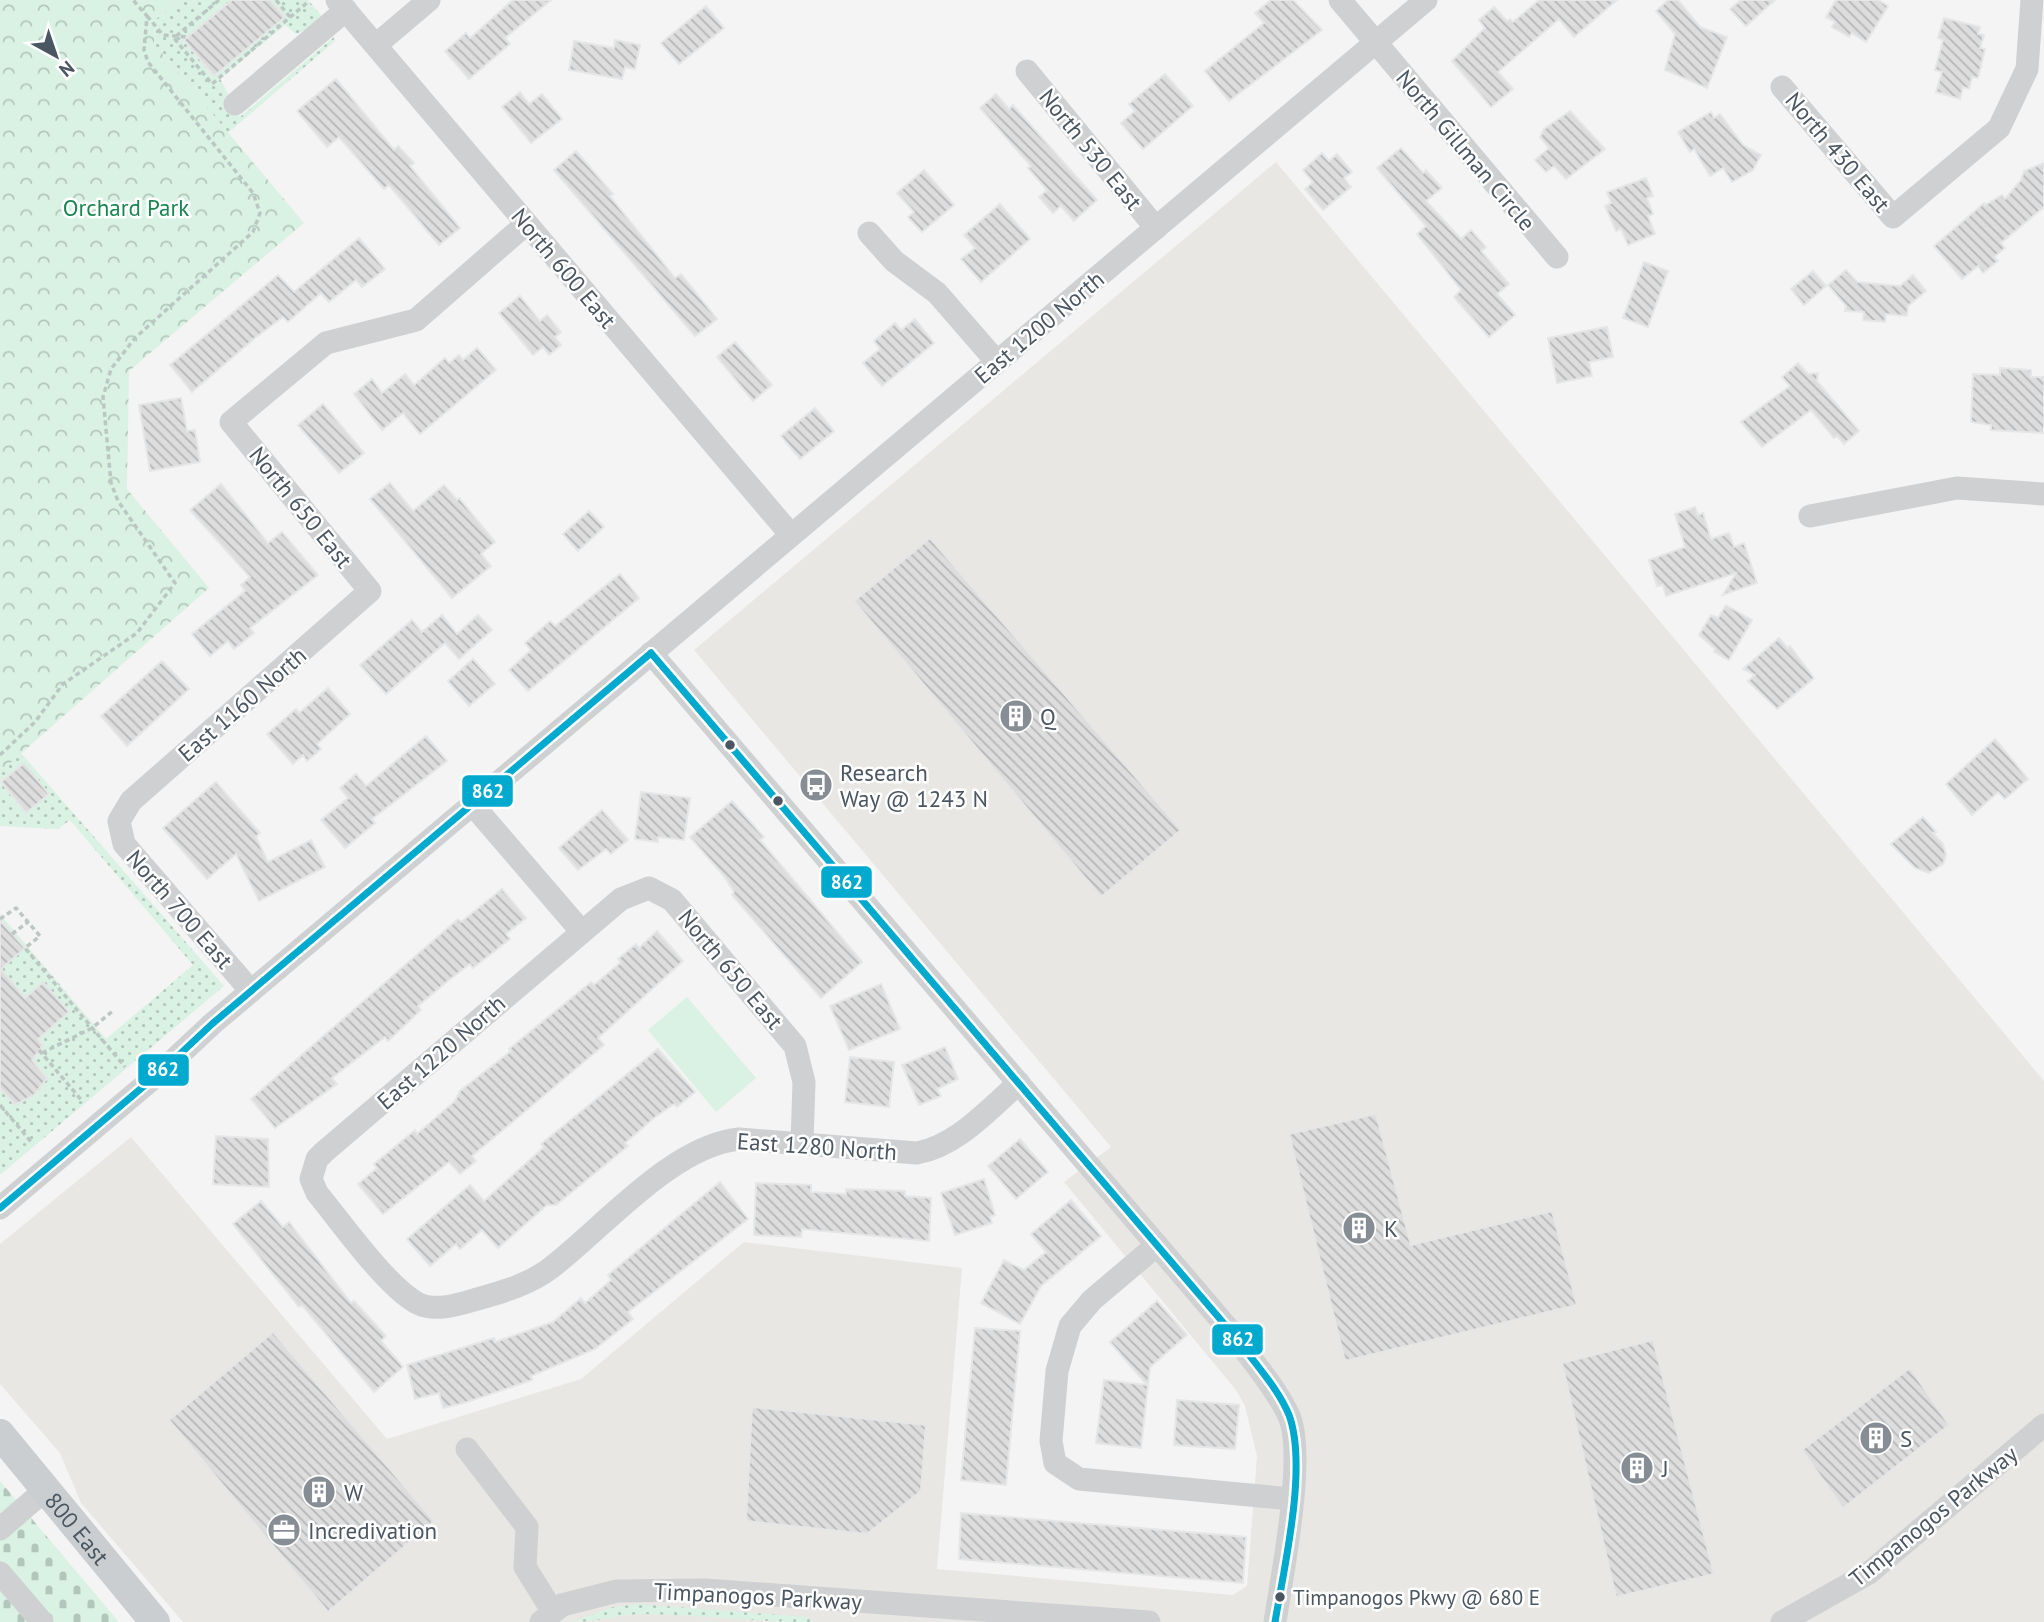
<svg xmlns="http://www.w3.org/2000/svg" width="2044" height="1622" viewBox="0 0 2044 1622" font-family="'PT Sans',sans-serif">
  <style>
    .commercial { fill: #e8e7e3 }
    .grass { fill: url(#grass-dots) }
    .forest { fill: url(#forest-crowns) }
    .cemetery { fill: url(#cemetery-stones) }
    .garden { fill: #d9f2e3 }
    .building { fill: url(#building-back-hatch); stroke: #e5e6e7; stroke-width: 2 }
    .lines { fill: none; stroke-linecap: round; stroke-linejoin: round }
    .path { stroke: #bcc7c4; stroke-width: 3.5; stroke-dasharray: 5 3.5; stroke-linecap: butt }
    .minor { stroke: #ced0d2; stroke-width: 23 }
    .major { stroke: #caced1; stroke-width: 30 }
    .bus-1-casing { stroke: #fff; stroke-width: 12 }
    .bus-1 { stroke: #00a9ce; stroke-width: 7 }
    .bus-dot { fill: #4a5661; stroke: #fff; stroke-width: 2.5 }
    .labels { text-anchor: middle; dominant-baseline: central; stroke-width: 5; stroke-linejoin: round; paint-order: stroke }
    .bus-label { font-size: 21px; fill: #4a5661; stroke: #fff; text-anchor: start }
    .street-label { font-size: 23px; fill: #4a5661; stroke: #fff }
    .park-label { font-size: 23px; fill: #17864f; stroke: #fff }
    .poi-label { font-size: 23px; fill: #4a5661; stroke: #fff; text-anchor: start }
    .line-badge { stroke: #fff; stroke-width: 2.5 }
    .badge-label { font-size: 19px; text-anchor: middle; font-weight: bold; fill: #fff }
  </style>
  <defs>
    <pattern id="grass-dots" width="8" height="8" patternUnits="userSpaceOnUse" patternTransform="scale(1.75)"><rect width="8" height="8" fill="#d9f2e3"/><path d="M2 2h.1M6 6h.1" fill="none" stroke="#b2c7bb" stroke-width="1.8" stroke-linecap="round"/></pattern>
    <pattern id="forest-crowns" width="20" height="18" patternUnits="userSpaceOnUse" patternTransform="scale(1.75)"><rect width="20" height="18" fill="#d9f2e3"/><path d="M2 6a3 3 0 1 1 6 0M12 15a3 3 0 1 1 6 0" fill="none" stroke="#b2c7bb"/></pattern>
    <pattern id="cemetery-stones" width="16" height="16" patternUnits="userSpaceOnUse" patternTransform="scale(1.75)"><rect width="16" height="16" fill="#d9f2e3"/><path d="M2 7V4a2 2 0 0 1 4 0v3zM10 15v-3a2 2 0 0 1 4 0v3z" fill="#b2c7bb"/></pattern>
    <pattern id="building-back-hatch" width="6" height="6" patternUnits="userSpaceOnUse" patternTransform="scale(1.75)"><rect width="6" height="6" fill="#ddddde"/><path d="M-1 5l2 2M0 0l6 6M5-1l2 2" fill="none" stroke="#b5b6b7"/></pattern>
  </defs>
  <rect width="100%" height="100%" fill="#f4f4f4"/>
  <path class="commercial" d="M1276 162 2044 1081V1622H183L81 1503 60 1453 0 1384V1244L131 1137 387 1439 581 1379 744 1242 962 1268 937 1569 1233 1595 1247 1586 1257 1456 1245 1406 1236 1390 1064 1182 1111 1147 694 650Z"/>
  <g class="grass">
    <path d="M179 0H232L184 40 214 76 284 18 270 0H308L326 21 296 34 285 25 220 79 228 93 225 99 240 117 334 37 335 41 228 133 154 44 155 20Z"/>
    <path d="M21 753 224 986 0 1175V1088L34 1095 47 1078 32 1060 43 1045 38 1039 69 1012 43 982 25 998 1 969 0 914 106 1039 193 965 70 820 58 829 0 826V772Z"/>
    <path d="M639 1604 806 1617 813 1622C757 1622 702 1615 646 1614 620 1614 598 1622 572 1622L613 1607Z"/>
  </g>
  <path class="forest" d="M0 0H179L155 20 154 44 304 223 129 371 127 489 209 588 0 772Z"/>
  <path class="cemetery" d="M0 1481 119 1622H0Z"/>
  <path class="garden" d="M687 997 756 1078 716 1112 648 1030Z"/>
  <g class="building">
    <path d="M232 0H270L285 17 214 76 184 40Z"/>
    <path d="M513 0H551L505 38 510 44 469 79 445 51 466 33 470 38Z"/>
    <path d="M1271 0H1293L1322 30 1229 101 1205 71 1264 23 1255 13Z"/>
    <path d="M1539 0H1617L1574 37 1559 19 1498 72 1513 89 1491 107 1452 61 1485 28 1479 20 1494 7 1507 21 1510 19 1513 22Z"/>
    <path d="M1668 0H1678L1700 27 1727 37 1707 88 1665 70 1675 34 1656 11Z"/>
    <path d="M1741 0H1775L1746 26 1730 9Z"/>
    <path d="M1836 0H1878L1888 6 1866 42 1852 33 1849 37 1832 27 1835 22 1826 17Z"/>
    <path d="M706 6 724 28 679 64 661 43Z"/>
    <path d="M1944 18 1980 27 1978 34 1984 35 1980 48 1985 49 1978 78 1972 77 1969 89 1963 87 1960 99 1936 92 1942 72 1935 70 1943 40 1938 38Z"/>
    <path d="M615 40 640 45 635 69 625 67 622 79 569 70 574 41 614 48Z"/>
    <path d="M1165 74 1193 106 1143 149 1121 123 1135 111 1129 104Z"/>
    <path d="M336 79 394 150 398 146 414 163 410 166 460 228 439 245 389 185 384 189 339 137 327 147 297 111Z"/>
    <path d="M520 92 529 104 542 94 562 119 531 143 502 107Z"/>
    <path d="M996 94 1009 109 1013 105 1097 200 1074 221 1061 206 1053 213 1039 197 1047 190 1028 168 1031 166 980 108Z"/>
    <path d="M1570 111 1605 149 1566 179 1554 166 1546 172 1535 160 1549 148 1540 137 1544 129Z"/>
    <path d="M1711 112 1714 118 1720 114 1743 145 1761 155 1753 170 1732 182 1723 168 1710 176 1694 149 1690 152 1678 132Z"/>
    <path d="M1401 148 1423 173 1426 170 1442 188 1426 201 1461 239 1471 230 1486 247 1481 251 1509 284 1497 294 1515 315 1489 337 1454 297 1461 290 1417 234 1426 226 1377 168Z"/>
    <path d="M576 151 613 194 610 196 675 278 681 274 717 319 695 336 554 170Z"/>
    <path d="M1322 153 1329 161 1337 154 1352 172 1344 178 1351 187 1323 210 1305 189 1313 182 1303 170Z"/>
    <path d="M2044 163V207L2001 243 2005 248 1994 257 1998 261 1983 273 1978 266 1962 279 1934 246 1984 203 1985 205 2002 195 2005 199 2021 180 2024 171Z"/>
    <path d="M924 170 954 205 922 232 908 217 914 212 897 193Z"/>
    <path d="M1646 178 1653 196 1647 198 1653 214 1648 216 1655 234 1628 245 1621 229 1616 231 1605 206 1611 203 1607 192Z"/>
    <path d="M1000 204 1030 239 981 282 961 259 975 248 964 235Z"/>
    <path d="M359 238 385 269 362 287 356 280 329 302 321 293 288 322 283 317 255 338 192 392 170 365 278 275 294 292Z"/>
    <path d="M1644 262 1668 271 1648 327 1623 318Z"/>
    <path d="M1846 270 1857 282 1900 286 1913 275 1926 291 1908 306 1907 316 1886 314 1885 322 1863 320 1864 312 1845 311 1846 306 1828 285Z"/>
    <path d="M1813 271 1826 286 1804 305 1791 289Z"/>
    <path d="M520 296 540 321 547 315 561 332 555 337 561 345 549 355 543 347 533 355 499 313Z"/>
    <path d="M915 319 934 343 882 386 863 363 880 349 874 341 895 323 901 330Z"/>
    <path d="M1607 327 1613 357 1589 362 1592 376 1557 383 1548 338Z"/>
    <path d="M735 342 772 385 753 401 717 357Z"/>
    <path d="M477 348 496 370 420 434 403 413 382 430 354 394 372 379 382 393 405 374 414 385 445 358 449 363 459 355 463 360Z"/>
    <path d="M1798 363 1808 374 1818 373 1817 381 1859 431 1844 444 1837 436 1834 438 1811 410 1762 447 1741 422 1790 386 1782 377Z"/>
    <path d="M2000 368 2031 370V377H2044V433L1991 430V425L1971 422 1973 374 2000 375Z"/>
    <path d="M181 398 187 431 195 430 200 462 150 471 139 405Z"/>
    <path d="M323 404 364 453 339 473 298 425Z"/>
    <path d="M815 408 834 431 800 459 781 436Z"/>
    <path d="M390 483 413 511 444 485 457 500 459 498 495 542 481 554 491 566 452 598 370 499Z"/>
    <path d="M221 484 268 543 282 532 318 575 250 628 254 633 234 649 228 641 210 656 192 634 245 591 241 585 250 577 190 510Z"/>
    <path d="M1695 507 1698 515 1703 513 1711 539 1729 533 1734 547 1744 543 1757 583 1723 595 1736 573 1666 596 1663 585 1657 586 1649 560 1685 547 1675 514Z"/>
    <path d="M589 511 604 527 578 551 563 534Z"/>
    <path d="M930 538 1181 830 1101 897 854 601Z"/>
    <path d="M620 574 639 598 528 691 509 670 531 650 525 643 550 621 555 626Z"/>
    <path d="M1726 605 1752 620 1729 660 1714 652 1715 649 1699 635 1711 615 1718 618Z"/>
    <path d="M442 615 457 634 478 615 492 630 459 659 445 643 386 694 360 665 412 620 422 632Z"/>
    <path d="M1779 638 1788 648 1790 646 1814 678 1777 709 1748 681 1755 675 1743 669Z"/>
    <path d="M473 659 495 684 469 706 448 681Z"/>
    <path d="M162 661 189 689 127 746 101 716Z"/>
    <path d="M328 688 350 714 317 744 321 749 307 761 303 755 293 764 267 734 296 709 299 713Z"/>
    <path d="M426 736 447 761 372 819 375 823 345 848 321 820 348 798 340 788 356 774 366 786Z"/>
    <path d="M1995 739 2028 779 2005 799 1998 792 1972 815 1946 784Z"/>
    <path d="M24 763 49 794 26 813 1 782Z"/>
    <path d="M216 782 260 833 256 837 268 862 311 840 325 867 259 901 236 854 207 879 163 828Z"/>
    <path d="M641 792 690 798 684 840 658 837V842L635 839Z"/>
    <path d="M732 801 764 837 760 840 862 962 821 998 732 895 734 892 724 876 690 837Z"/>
    <path d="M602 810 628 840 611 854 606 849 578 870 559 848Z"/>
    <path d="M1923 817 1936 832 1933 833 1943 844 1946 855 1943 864 1929 873 1915 868 1891 844Z"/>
    <path d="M502 889 526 918 506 934 510 939 473 968 470 964 449 980 418 1006 421 1010 388 1041 385 1037 332 1078 337 1084 275 1128 251 1099 458 919 461 922Z"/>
    <path d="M0 920 25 948 1 969 25 998 43 982 69 1012 38 1039 43 1045 32 1060 47 1078 34 1095 15 1105 0 1088Z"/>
    <path d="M657 931 683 961 598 1038 604 1045 472 1156 476 1161 460 1174 449 1162 383 1214 358 1184 377 1168 374 1164 415 1130 417 1134 455 1101 460 1091 511 1051 509 1049 591 982 594 985 621 962 618 959 636 944 639 948Z"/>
    <path d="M881 984 900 1029 849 1050 830 1006Z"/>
    <path d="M945 1047 958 1079 937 1089 941 1096 919 1105 902 1065Z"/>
    <path d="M658 1049 695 1092 677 1107 674 1104 654 1118 625 1143 628 1146 556 1205H547L498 1248 482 1230 460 1249 456 1244 430 1266 407 1239 470 1185 484 1201 544 1147 541 1144Z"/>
    <path d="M850 1057 894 1062 889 1107 845 1102Z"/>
    <path d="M1376 1114 1411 1245 1552 1211 1577 1305 1345 1361 1289 1134Z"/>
    <path d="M216 1136 268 1139 269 1187 213 1184Z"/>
    <path d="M1020 1139 1048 1172 1016 1199 988 1166Z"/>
    <path d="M984 1179 995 1215 990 1217 992 1223 955 1235 941 1193Z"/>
    <path d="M720 1182 748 1219 628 1312 633 1319 595 1349 531 1376 532 1380 464 1403 443 1408 439 1393 415 1399 407 1365 494 1338 495 1342 553 1322 581 1298 585 1303 611 1280 608 1275Z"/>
    <path d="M756 1183 811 1185V1192L846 1194V1189L905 1191V1196L931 1198 929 1241 802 1229 801 1237 754 1235Z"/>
    <path d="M1071 1200 1101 1236 1041 1286 1020 1324 981 1303 1004 1260 1024 1270 1046 1252 1031 1234Z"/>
    <path d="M261 1201 283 1227 289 1222 351 1303 354 1301 386 1336 381 1341 403 1367 374 1392 302 1305 299 1307 233 1224Z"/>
    <path d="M1157 1301 1187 1335 1150 1367 1141 1448 1096 1443 1104 1380 1147 1385 1110 1342Z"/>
    <path d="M975 1328 1020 1331 1006 1485 961 1480Z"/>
    <path d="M273 1332 434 1521 328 1612 169 1420Z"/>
    <path d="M1653 1340 1714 1574 1616 1597 1562 1363Z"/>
    <path d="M1910 1368 1949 1425 1843 1508 1802 1450Z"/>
    <path d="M1177 1400 1239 1405 1235 1449 1174 1445Z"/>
    <path d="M752 1407 926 1425 921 1491 867 1534 746 1521Z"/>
    <path d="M961 1513 1246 1537 1243 1583 959 1559Z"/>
  </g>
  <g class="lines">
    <g class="path">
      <path d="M219 0 174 38 212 84 309 1"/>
      <path d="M276 0 290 17"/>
      <path d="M147 16 163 35 188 37"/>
      <path d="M0 755 35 722 63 684 137 633 175 583 118 501 111 483 103 397 111 369 135 338 253 232 260 213 253 193 148 62 144 50 147 16 133 0"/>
      <path d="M0 919 16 908 40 936 25 948 125 1067"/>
      <path d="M12 934 28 922"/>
      <path d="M39 1050 83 1102"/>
      <path d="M42 1053 92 1028 114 1010"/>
      <path d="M0 1105 33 1144"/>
    </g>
    <g class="minor">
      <path d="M337 0 791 535"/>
      <path d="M1340 0 1557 257"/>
      <path d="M376 45 429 0"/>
      <path d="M1027 71 1156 228"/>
      <path d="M1782 87 1893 217 1999 128 2027 69 2032 0"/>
      <path d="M235 104 346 10"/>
      <path d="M869 233 894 261 937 293 997 362"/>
      <path d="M1810 516 1957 488 2044 494"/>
      <path d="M651 653 1238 1340C1254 1364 1277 1389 1289 1416 1306 1455 1282 1576 1275 1622"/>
      <path d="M472 804 582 932"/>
      <path d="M251 991 124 844 119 821 131 801 370 591 231 422 326 343 416 320 526 224"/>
      <path d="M802 1143 804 1082 795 1046 672 900 649 888 621 899 324 1152 317 1159 311 1179 317 1193C341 1222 386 1286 417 1303 434 1312 457 1305 474 1300 502 1292 529 1285 552 1267 605 1226 672 1146 739 1139L917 1153C957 1146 989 1109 1019 1083"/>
      <path d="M0 1208 164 1069 212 1024 1426 0"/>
      <path d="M1157 1245 1092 1300 1070 1326 1057 1371 1051 1441 1055 1463 1079 1479 1292 1499"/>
      <path d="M467 1449 527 1527 525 1567 553 1612"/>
      <path d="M0 1529 45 1490"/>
      <path d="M0 1573 42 1622"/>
      <path d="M541 1622 562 1605 617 1591 705 1590 1149 1622"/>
      <path d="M1782 1622 1869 1573 2044 1425"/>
    </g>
    <path class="major" id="s1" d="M0 1434 155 1622"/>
    <defs>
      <g id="bus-1">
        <path d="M651 653 1238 1340C1255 1364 1278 1388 1289 1415 1308 1466 1284 1568 1275 1622"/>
        <path d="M0 1208 164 1069 212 1024 651 653"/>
      </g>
    </defs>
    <use href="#bus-1" class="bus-1-casing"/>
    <use href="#bus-1" class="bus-1"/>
  </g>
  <defs>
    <symbol id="building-disc" viewBox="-11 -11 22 22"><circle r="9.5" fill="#868d94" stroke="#fff"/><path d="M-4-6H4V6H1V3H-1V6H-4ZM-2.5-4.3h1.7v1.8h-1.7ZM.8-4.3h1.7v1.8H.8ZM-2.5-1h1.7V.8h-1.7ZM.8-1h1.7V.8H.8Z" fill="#fff"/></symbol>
    <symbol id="bus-disc" viewBox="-11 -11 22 22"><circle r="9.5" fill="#868d94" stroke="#fff"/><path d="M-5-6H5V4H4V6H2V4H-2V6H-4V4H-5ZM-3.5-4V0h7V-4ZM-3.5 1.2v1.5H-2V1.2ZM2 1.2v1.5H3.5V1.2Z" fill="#fff"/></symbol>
    <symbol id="office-disc" viewBox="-11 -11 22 22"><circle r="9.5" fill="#868d94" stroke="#fff"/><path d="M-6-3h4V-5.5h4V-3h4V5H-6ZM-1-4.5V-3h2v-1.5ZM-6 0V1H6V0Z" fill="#fff"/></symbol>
  </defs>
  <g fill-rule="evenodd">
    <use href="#building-disc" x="997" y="697" width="38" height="38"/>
    <use href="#bus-disc" x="797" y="766" width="38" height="38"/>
    <use href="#building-disc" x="1340" y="1209" width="38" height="38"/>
    <use href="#building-disc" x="1857" y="1419" width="38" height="38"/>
    <use href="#building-disc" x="1618" y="1449" width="38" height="38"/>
    <use href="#building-disc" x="300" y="1473" width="38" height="38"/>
    <use href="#office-disc" x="265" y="1511" width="38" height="38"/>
  </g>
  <g class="bus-dot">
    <circle cx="730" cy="745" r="6"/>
    <circle cx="778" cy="801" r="6"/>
    <circle cx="1280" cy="1597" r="6"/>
  </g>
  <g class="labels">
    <g class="bus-label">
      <text x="1293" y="1597">Timpanogos Pkwy @ 680 E</text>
    </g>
    <g class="street-label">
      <text transform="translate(1091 149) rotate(51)">North 530 East</text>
      <text transform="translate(1466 150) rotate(50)">North Gillman Circle</text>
      <text transform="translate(1838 152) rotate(50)">North 430 East</text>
      <text transform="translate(564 268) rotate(50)">North 600 East</text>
      <text transform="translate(1039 327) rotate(-40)">East 1200 North</text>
      <text transform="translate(301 507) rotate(51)">North 650 East</text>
      <text transform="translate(242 704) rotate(-41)">East 1160 North</text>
      <text transform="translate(180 909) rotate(49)">North 700 East</text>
      <text transform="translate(731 969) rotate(50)">North 650 East</text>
      <text transform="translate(441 1052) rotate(-41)">East 1220 North</text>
      <text transform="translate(817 1146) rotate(4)">East 1280 North</text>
      <text transform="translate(1933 1516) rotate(-39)">Timpanogos Parkway</text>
      <text stroke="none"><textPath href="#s1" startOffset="122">800 East</textPath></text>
      <text transform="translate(758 1596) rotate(3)">Timpanogos Parkway</text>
    </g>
    <g class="park-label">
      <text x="126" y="207">Orchard Park</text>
    </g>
    <g class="poi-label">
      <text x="1040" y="716">Q</text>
      <text x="840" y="772">Research<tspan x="840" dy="26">Way @ 1243 N</tspan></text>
      <text x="1384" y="1228">K</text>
      <text x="1900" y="1438">S</text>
      <text x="1662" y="1468">J</text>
      <text x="344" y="1492">W</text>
      <text x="308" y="1530">Incredivation</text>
    </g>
  </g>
  <g class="line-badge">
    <rect x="461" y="774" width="53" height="34" rx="7" fill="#00a9ce"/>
    <rect x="820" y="865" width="53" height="34" rx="7" fill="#00a9ce"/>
    <rect x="137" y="1053" width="53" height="34" rx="7" fill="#00a9ce"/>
    <rect x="1211" y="1323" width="53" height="33" rx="7" fill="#00a9ce"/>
  </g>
  <g class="badge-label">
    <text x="488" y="798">862</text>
    <text x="847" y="889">862</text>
    <text x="163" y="1076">862</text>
    <text x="1238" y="1346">862</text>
  </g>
  <g transform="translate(56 56) rotate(140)" stroke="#ffffff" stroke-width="5" paint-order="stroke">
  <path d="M0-5L12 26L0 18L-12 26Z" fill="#4a5661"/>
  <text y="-10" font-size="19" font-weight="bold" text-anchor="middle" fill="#4a5661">N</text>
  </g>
</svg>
